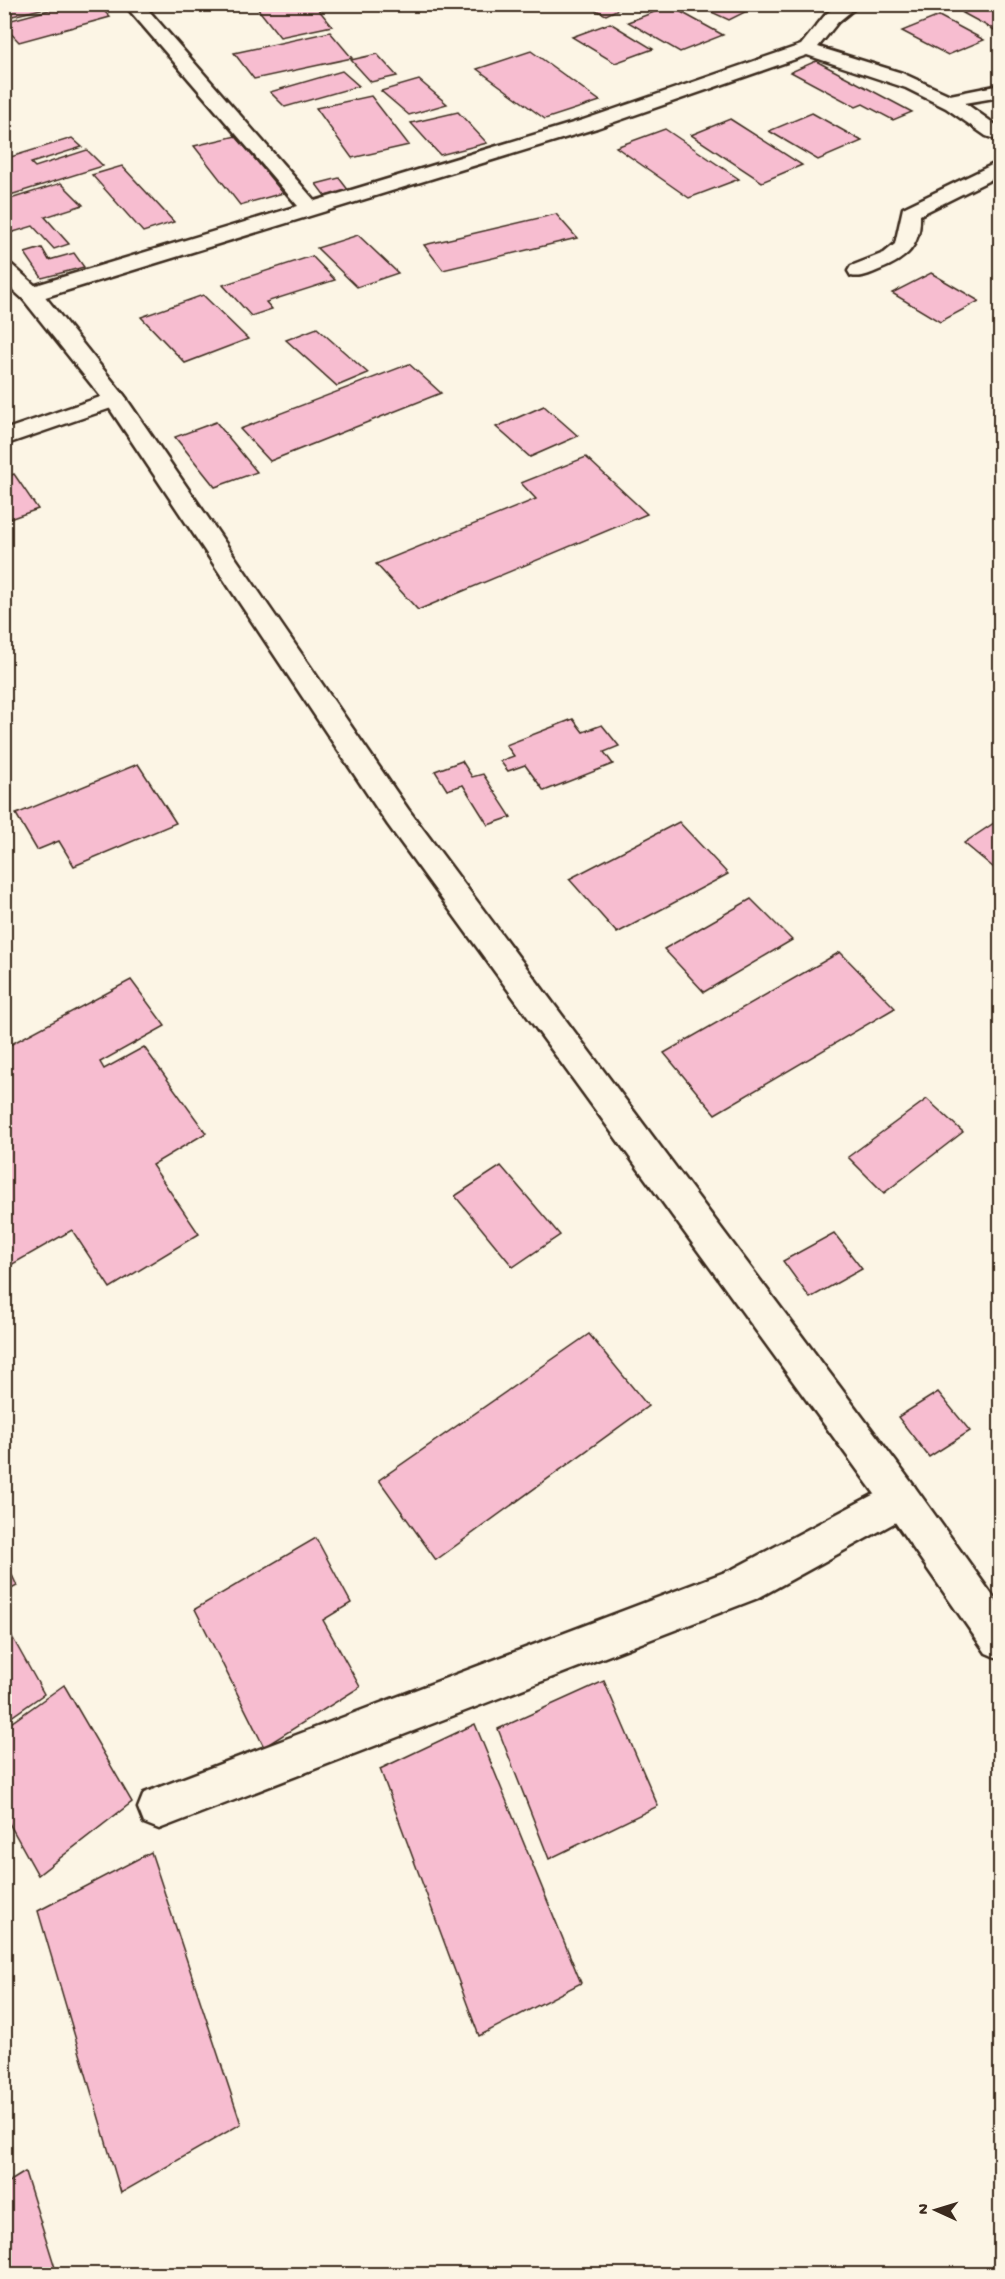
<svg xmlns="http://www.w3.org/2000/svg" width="1005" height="2279" viewBox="0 0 1005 2279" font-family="'Gochi Hand',sans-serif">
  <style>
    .building { fill: #f7bdd0; stroke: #3b2a1e; stroke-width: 1.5 }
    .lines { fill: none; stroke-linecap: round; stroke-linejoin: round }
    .street-casing { stroke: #3b2a1e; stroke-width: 5 }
    .secondary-casing { stroke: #3b2a1e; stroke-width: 5 }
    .street { fill: #fcf5e5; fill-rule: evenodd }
    .secondary { fill: #fcf5e5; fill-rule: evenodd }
  </style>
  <rect width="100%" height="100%" fill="#fcf5e5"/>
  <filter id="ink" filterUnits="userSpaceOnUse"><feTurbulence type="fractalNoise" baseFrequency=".0167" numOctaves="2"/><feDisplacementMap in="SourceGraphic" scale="12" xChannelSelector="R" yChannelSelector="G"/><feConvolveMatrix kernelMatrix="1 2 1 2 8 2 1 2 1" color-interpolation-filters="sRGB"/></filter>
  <g filter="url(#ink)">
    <g class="building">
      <path d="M4 4H62L4 18Z"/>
      <path d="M71 4H97L110 17 19 42 4 26V22Z"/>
      <path d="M254 4H314L332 26 280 37Z"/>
      <path d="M583 4H629L606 15Z"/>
      <path d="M694 4H754L757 6 729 20Z"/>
      <path d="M986 4 1000 6V33L963 13Z"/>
      <path d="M670 6 723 35 680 52 628 22Z"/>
      <path d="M939 16 984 40 948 55 902 31Z"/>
      <path d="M610 23 653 49 615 63 572 37Z"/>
      <path d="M330 32 352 58 254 79 234 53Z"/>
      <path d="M531 51 600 101 545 119 477 69Z"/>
      <path d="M377 54 397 76 371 82 351 60Z"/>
      <path d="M816 61 912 112 893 120 863 104 856 107 791 72Z"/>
      <path d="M342 71 359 86 285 107 270 92Z"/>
      <path d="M419 80 447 104 409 115 381 91Z"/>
      <path d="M371 96 409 145 352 158 316 108Z"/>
      <path d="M458 112 487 143 440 155 411 123Z"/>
      <path d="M812 113 862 141 818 160 769 131Z"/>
      <path d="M730 119 802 165 762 182 691 135Z"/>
      <path d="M665 129 739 179 689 198 616 147Z"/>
      <path d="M236 136 283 193 240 205 194 146Z"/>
      <path d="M72 138 82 147 31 163 35 167 87 150 103 166 4 197V159Z"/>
      <path d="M122 166 174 222 143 232 92 175Z"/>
      <path d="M339 178 349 191 325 196 316 184Z"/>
      <path d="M61 183 83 205 45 217 69 244 54 249 33 226 7 234 4 230V217L8 216 4 213V201Z"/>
      <path d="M556 214 577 238 443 270 424 245Z"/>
      <path d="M358 235 398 273 357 287 317 248Z"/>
      <path d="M42 248 49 260 74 253 84 267 42 278 25 253Z"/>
      <path d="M312 256 335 280 266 302 272 309 251 316 223 285Z"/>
      <path d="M931 273 979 301 940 322 892 293Z"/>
      <path d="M203 295 248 339 185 363 141 317Z"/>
      <path d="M317 328 368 373 337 386 286 340Z"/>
      <path d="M409 364 441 393 270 461 240 429Z"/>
      <path d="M544 406 578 436 530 457 496 427Z"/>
      <path d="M216 422 257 472 215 487 175 437Z"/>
      <path d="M586 457 647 514 418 610 376 564 536 499 521 483Z"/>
      <path d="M14 474 38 509 4 521V478Z"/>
      <path d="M573 719 583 732 602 725 619 746 604 752 613 764 544 791 525 765 508 771 500 761 514 756 506 745Z"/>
      <path d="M462 761 472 777 483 774 511 817 488 825 463 785 447 790 435 771Z"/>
      <path d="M138 764 176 823 74 866 59 841 37 850 16 814Z"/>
      <path d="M1000 819V873L964 843Z"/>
      <path d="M679 822 728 874 617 933 569 879Z"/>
      <path d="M751 899 792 940 704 992 664 949Z"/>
      <path d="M840 952 895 1008 715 1114 664 1053Z"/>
      <path d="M131 980 165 1026 100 1062 104 1069 144 1047 206 1133 152 1165 199 1234 110 1288 72 1230 4 1269V1048Z"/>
      <path d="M927 1099 963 1132 884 1193 848 1157Z"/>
      <path d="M501 1166 560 1235 513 1267 455 1196Z"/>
      <path d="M834 1233 862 1269 810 1298 783 1261Z"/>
      <path d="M589 1334 648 1406 436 1560 379 1480Z"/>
      <path d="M938 1392 970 1431 929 1457 898 1417Z"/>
      <path d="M316 1538 351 1603 323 1620 360 1687 264 1747 195 1609Z"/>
      <path d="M4 1558 17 1586 4 1593Z"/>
      <path d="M11 1635 44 1694 4 1722V1639Z"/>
      <path d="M604 1681 658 1806 549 1859 498 1729Z"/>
      <path d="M64 1685 132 1802 38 1875 4 1814V1728Z"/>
      <path d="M475 1724 581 1983 479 2036 380 1769Z"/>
      <path d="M151 1852 241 2124 121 2193 38 1911Z"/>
      <path d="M25 2172 57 2274H4V2185Z"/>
    </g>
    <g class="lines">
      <defs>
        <g id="street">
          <path d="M124 4H143L315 201 583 120 801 45 826 14 839 4H860L838 22 818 47 902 73 950 95 1000 85V97L965 103 1000 128V141L986 136 946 108 906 88 807 55 597 128 39 299H23L20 294 23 289 298 206Z"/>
          <path d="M1000 161V175L920 215C921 246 907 259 879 270 869 274 862 278 851 276L848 271 851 266 884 253 895 244 903 208Z"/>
          <path d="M115 392 123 394 127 399 123 404 4 445V430Z"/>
          <path d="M901 1480 914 1486 920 1499 914 1512 758 1598 159 1829 144 1823 138 1808 144 1793 733 1569Z"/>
        </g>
        <path id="secondary" d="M4 264 12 265 39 289 123 394 408 809 914 1486 1000 1606V1659L986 1653 888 1512 388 825 106 403 23 299 4 282Z"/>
      </defs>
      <use href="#street" class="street-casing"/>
      <use href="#secondary" class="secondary-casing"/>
      <use href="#street" class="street"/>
      <use href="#secondary" class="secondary"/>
    </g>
  </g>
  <rect width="1005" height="2279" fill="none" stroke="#fcf5e5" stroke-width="24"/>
  <rect x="12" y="12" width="981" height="2255" fill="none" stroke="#3b2a1e" stroke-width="2" filter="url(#ink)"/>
  <g transform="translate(936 2210) rotate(274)" stroke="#fcf5e5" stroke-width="4.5" paint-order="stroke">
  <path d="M0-4.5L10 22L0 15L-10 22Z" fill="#3b2a1e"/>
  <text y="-9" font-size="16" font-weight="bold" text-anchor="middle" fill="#3b2a1e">N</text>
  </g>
</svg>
